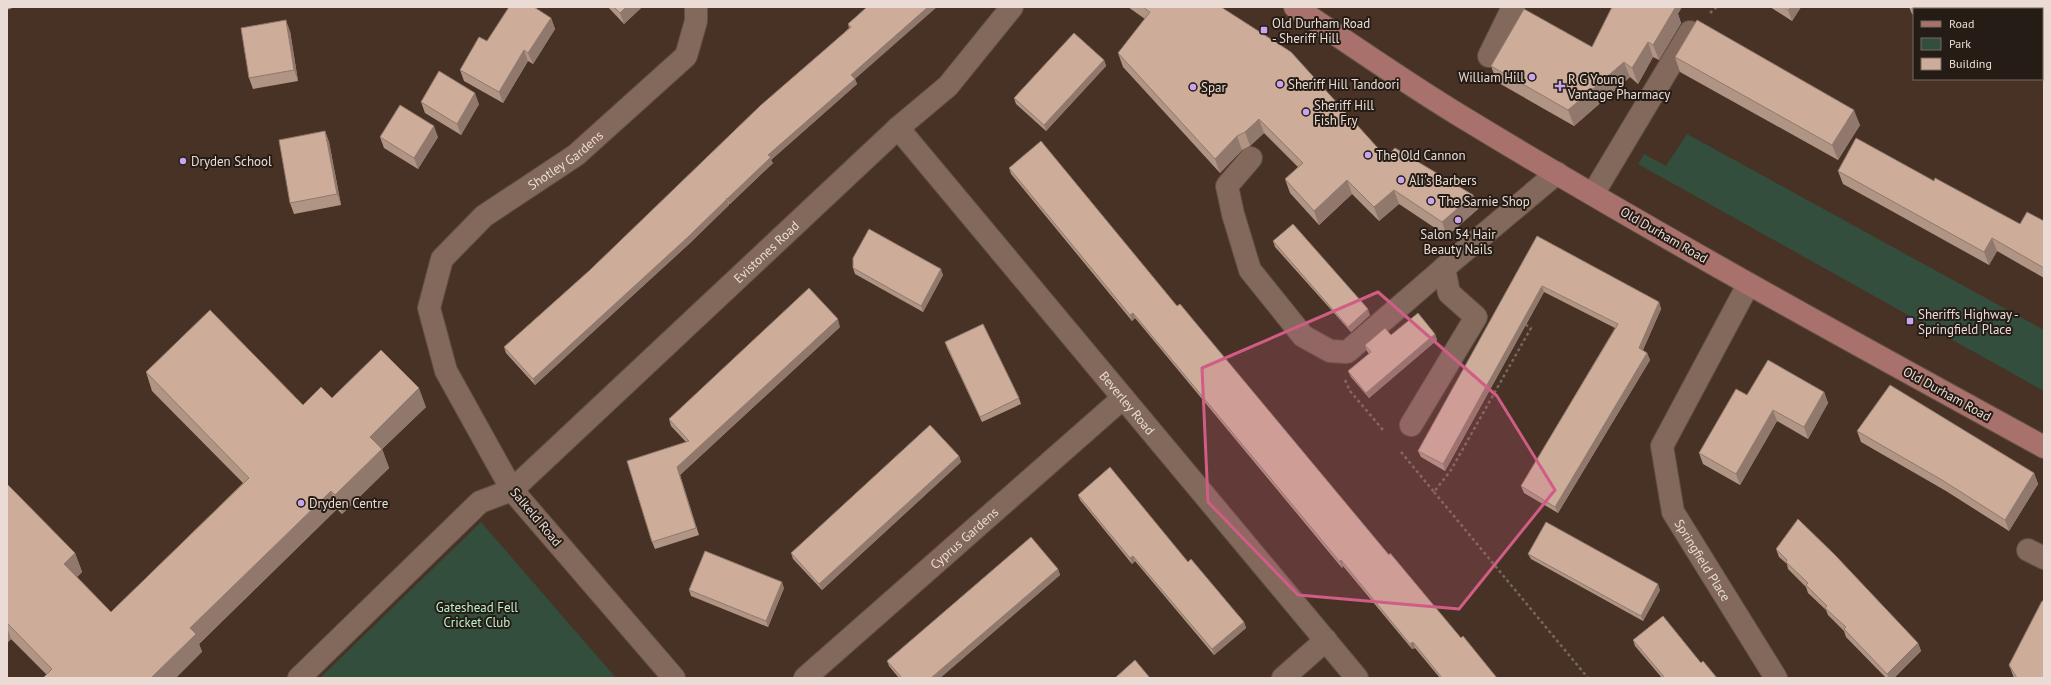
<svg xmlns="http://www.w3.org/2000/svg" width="2051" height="685" viewBox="0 0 2051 685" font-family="'PT Sans',sans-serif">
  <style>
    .green { fill: #334e3c }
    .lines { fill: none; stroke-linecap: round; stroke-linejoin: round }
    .minor-casing { stroke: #625045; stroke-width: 24 }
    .major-casing { stroke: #625045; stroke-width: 24 }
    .path { stroke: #79675b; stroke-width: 2.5; stroke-dasharray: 3 3; stroke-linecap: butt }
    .minor { stroke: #82695b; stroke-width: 22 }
    .major { stroke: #a9716b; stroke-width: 22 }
    .wall { fill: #b09584 }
    .shaded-wall { fill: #90796c }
    .building { fill: #cdad9a; stroke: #90796c }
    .marked { fill: #d05d85; fill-opacity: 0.2; stroke: #d05d85; stroke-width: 3; stroke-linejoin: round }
    .poi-dot { fill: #c9a5ee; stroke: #261c16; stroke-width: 1.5 }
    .labels { text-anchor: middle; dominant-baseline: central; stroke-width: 4; stroke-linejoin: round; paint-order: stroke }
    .poi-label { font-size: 13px; fill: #eadcd4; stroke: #261c16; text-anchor: start }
    .street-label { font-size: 13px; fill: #eadcd4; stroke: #261c16 }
    .park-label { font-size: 13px; fill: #bbf2cd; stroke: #261c16 }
  </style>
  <rect width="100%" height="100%" fill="#473225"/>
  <g class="green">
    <path d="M1687 134 2044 330V391L1638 164 1644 154 1666 166Z"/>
    <path d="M481 522 616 678H320Z"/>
  </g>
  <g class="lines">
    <defs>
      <g id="minor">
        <path d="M1489 56 1513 7"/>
        <path id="s1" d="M898 128 1357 678"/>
        <path d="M1251 158 1227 186 1233 214 1250 270 1303 336 1330 351 1347 352 1444 268"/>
        <path d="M1593 194 1690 32"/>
        <path id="s2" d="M1748 285 1662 446 1673 512 1776 678"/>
        <path d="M1411 425 1476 317 1449 293 1444 268 1557 173"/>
        <path d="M2028 550 2044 558"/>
        <path id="s3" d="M299 678 480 502 512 490 898 128 948 86 1012 7"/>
        <path id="s4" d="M674 678 512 490 446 371 429 308 442 259 484 216 576 155 686 56 696 21V7"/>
        <path id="s5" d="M805 678 1123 398"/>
        <path d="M1283 678 1326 640"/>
      </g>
      <path id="major" d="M1295 7C1349 43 1403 81 1459 115 1651 232 1847 339 2044 447"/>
    </defs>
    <use href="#minor" class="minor-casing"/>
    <use href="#major" class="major-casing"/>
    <g class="path">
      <path d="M1710 13 1717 7"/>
      <path d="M1345 380 1350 391 1383 430"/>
      <path d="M1401 452 1434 492 1451 470 1531 328 1523 323"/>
      <path d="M1434 492 1588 678"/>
    </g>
    <use href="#minor" class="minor"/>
    <use href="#major" class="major"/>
  </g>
  <g class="wall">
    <path d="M7 7H15L7 10Z"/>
    <path d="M608 7H642L624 24Z"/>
    <path d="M867 7 855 79 857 84 771 160 773 163 730 204H729V205L690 243 535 385 506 353 504 347 590 270 849 28 848 24Z"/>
    <path d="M1128 7H1221L1386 157 1473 195 1478 209 1447 236 1399 204 1379 221 1352 194 1319 225 1290 193 1285 179 1298 167 1264 133 1250 146 1242 150 1220 173 1123 67 1118 53 1145 19Z"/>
    <path d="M1770 7H1801L1792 21Z"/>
    <path d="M1909 7H1953L1952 9H1914V15L1912 14Z"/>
    <path d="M2044 7V53H2042V9Z"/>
    <path d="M1678 14 1681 23 1659 60 1653 57 1638 84 1630 77 1574 126 1497 82 1491 66 1592 47Z"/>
    <path d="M551 18 555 29 533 64 528 61 503 103 464 81 460 70 487 41Z"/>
    <path d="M290 31 298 81 253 89 249 78Z"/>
    <path d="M1675 57 1860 125 1838 160 1680 72Z"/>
    <path d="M1104 60 1106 66 1046 131 1016 104 1014 98Z"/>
    <path d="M421 102 479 104 461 135 425 113Z"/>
    <path d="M325 131 329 142 341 205 294 214 290 203Z"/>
    <path d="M380 137H438L418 169 384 148Z"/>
    <path d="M1009 168 1177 306 1389 555 1461 638 1497 678H1440L1415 648 1412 649 1343 566 1342 568 1135 318 1132 321 1011 174Z"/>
    <path d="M1838 171 1934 181 2020 224 2044 221V278L1997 251 1989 265 1843 184Z"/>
    <path d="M1537 236 1659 302 1661 309 1643 350 1647 353 1650 360 1558 513 1524 493 1521 486 1615 328 1544 292 1445 471 1421 457 1418 451Z"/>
    <path d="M1273 241 1370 315 1351 332 1275 247Z"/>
    <path d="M853 268 943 275 923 312 855 274Z"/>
    <path d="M840 327 680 475 699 535 655 549 652 542 686 442 671 426 669 419Z"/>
    <path d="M1435 334 1437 340 1369 398 1351 377 1348 371 1369 354 1367 351 1365 345 1391 335Z"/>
    <path d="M945 342 1019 398 1021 404 982 422 947 348Z"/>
    <path d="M146 372 303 405 332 398 426 407 382 449 389 468 342 514 337 509 199 644 202 652 47 675 11 639 7 643V484L75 553 82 572 77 577 111 612 243 483 152 391Z"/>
    <path d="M1824 392 1828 403 1808 439 1777 421 1740 485 1703 464 1699 453 1747 395Z"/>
    <path d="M1857 431 2034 473 2038 484 2009 531 1946 491 1861 442Z"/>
    <path d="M959 456 961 462 822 590 793 559 791 553Z"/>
    <path d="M1078 495 1188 562 1244 622 1246 628 1214 655 1135 561 1132 564 1080 500Z"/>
    <path d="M1776 549 1918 643 1921 651 1894 678H1886L1846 637 1844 631 1828 615 1826 610 1808 593 1806 587 1788 569 1787 564 1779 557Z"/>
    <path d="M1528 554 1660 590 1643 621 1531 559Z"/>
    <path d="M1058 569 1060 575 940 678H899L889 666 887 661Z"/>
    <path d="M784 588 768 627 691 596 689 590Z"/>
    <path d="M1633 640 1701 663 1717 678H1662L1635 646Z"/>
    <path d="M2009 665 2044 678H2014Z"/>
  </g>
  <g class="shaded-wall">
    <path d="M626 7H642L624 24 620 13Z"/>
    <path d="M928 7H937L855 79 857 84 771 160 773 163 730 204 727 199 768 155 851 75Z"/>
    <path d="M1670 7H1682L1678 14 1681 23 1659 60 1653 45Z"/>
    <path d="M1790 7H1801L1792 21 1788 10Z"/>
    <path d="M1943 7H1953L1952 9H1942Z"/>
    <path d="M551 18 555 29 533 64 528 53Z"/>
    <path d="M286 20 290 31 298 81 294 70Z"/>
    <path d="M1648 42 1653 57 1638 84 1632 68Z"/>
    <path d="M524 50 528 61 503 103 499 92Z"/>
    <path d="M1104 60 1106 66 1046 131 1044 125Z"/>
    <path d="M1624 62 1630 77 1574 126 1568 110Z"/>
    <path d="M475 93 479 104 461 135 457 124Z"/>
    <path d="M1854 110 1860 125 1838 160 1832 145Z"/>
    <path d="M1259 119 1264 133 1250 146 1245 132Z"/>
    <path d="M434 126 438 137 418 169 414 158Z"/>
    <path d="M325 131 329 142 341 205 337 194Z"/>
    <path d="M1237 136 1242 150 1220 173 1215 159Z"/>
    <path d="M1347 180 1352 194 1319 225 1314 211Z"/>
    <path d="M1394 190 1399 204 1379 221 1374 207Z"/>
    <path d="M1473 195 1478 209 1447 236 1442 222Z"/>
    <path d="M727 199 729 205 690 243 535 385 533 379Z"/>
    <path d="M1992 238 1997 251 1989 265 1984 252Z"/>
    <path d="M941 269 943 275 923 312 921 306Z"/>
    <path d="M1542 286 1544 292 1445 471 1443 464Z"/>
    <path d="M1659 302 1661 309 1641 354 1639 348Z"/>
    <path d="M1368 309 1370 315 1351 332 1348 327Z"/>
    <path d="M1133 313 1135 318 1132 321 1130 315Z"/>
    <path d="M838 319 840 327 680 475 699 535 677 467Z"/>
    <path d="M1435 334 1437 340 1369 398 1366 393Z"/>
    <path d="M1647 353 1650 360 1558 513 1555 507Z"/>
    <path d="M419 388 426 407 376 455 370 437Z"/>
    <path d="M1824 392 1828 403 1808 439 1804 427Z"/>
    <path d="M1773 410 1777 421 1740 485 1736 474Z"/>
    <path d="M382 449 389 468 342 514 335 495Z"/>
    <path d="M959 456 961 462 822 590 819 584Z"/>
    <path d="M2034 473 2038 484 2009 531 2005 520Z"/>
    <path d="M331 491 337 509 199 644 202 652 176 678H151L190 628Z"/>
    <path d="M75 553 82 572 71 583 64 564Z"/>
    <path d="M1133 556 1135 561 1132 564 1130 558Z"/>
    <path d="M1341 560 1343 566 1342 568 1340 562Z"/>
    <path d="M1058 569 1060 575 940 678H931Z"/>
    <path d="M782 582 784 588 768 627 766 621Z"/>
    <path d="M1658 584 1660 590 1643 621 1641 616Z"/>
    <path d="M1244 622 1246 628 1214 655 1212 649Z"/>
    <path d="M7 627 11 639 7 643Z"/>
    <path d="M1413 642 1415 648 1412 649 1410 644Z"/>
    <path d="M1918 643 1921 651 1894 678H1889L1887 674Z"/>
  </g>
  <g class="building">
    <path d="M509 7H534L551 18 528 53 524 50 499 92 460 70 479 37 487 41Z"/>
    <path d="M614 7H626L620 13Z"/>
    <path d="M867 7H928L851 75 855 79 768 155 771 157 727 199 726 198 727 199 688 237 533 379 504 347 590 270 761 105 851 27 848 24Z"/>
    <path d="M1143 7H1221L1291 52 1386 157 1395 148 1473 195 1442 222 1394 190 1374 207 1347 180 1314 211 1285 179 1303 163 1259 119 1245 132 1237 136 1215 159 1118 53 1150 12Z"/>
    <path d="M1612 7H1674L1675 8 1653 45 1648 42 1632 68 1624 62 1568 110 1491 66 1524 9 1592 47Z"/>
    <path d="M1784 7H1790L1788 10Z"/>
    <path d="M1915 7H1943L1942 9H1918Z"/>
    <path d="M2018 7H2044V41H2042V9H2019Z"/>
    <path d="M286 20 294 70 249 78 241 28Z"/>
    <path d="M1697 20 1854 110 1832 145 1675 57Z"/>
    <path d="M1074 33 1104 60 1044 125 1014 98Z"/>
    <path d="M439 71 475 93 457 124 421 102Z"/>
    <path d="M400 105 434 126 414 158 380 137Z"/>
    <path d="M325 131 337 194 290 203 279 140Z"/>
    <path d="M1856 138 1934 181 1935 178 2020 224 2027 212 2044 221V268L1992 238 1984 252 1838 171Z"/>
    <path d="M1041 141 1177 306 1180 304 1389 555 1390 553 1461 638 1463 636 1497 678H1442L1413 642 1410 644 1341 560 1340 562 1133 313 1130 315 1009 168Z"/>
    <path d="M1293 224 1368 309 1348 327 1273 241Z"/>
    <path d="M869 229 941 269 921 306 853 268V258Z"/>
    <path d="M1537 236 1659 302 1639 348 1647 353 1555 507 1521 486 1618 324 1542 286 1443 464 1418 451Z"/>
    <path d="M809 288 838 319 677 467 696 528 652 542 627 461 689 441 669 419Z"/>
    <path d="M210 310 303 405 321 387 332 398 381 350 419 388 370 437 382 449 335 495 331 491 190 628 196 634 151 678H43L52 669 7 623V484L75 553 64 564 111 612 249 478 146 372Z"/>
    <path d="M1418 313 1435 334 1366 393 1348 371 1371 352 1365 345 1385 328 1391 335Z"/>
    <path d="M983 324 1019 398 980 417 945 342Z"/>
    <path d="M1768 360 1824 392 1804 427 1773 410 1736 474 1699 453 1736 389 1747 395Z"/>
    <path d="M1890 385 2034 473 2005 520 1942 480 1857 431Z"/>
    <path d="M930 425 959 456 819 584 791 553Z"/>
    <path d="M1110 467 1188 562 1191 559 1244 622 1212 649 1133 556 1130 558 1078 495Z"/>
    <path d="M1798 519 1835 555 1918 643 1887 674 1844 629 1846 627 1825 608 1827 606 1806 585 1808 583 1786 562 1787 560 1776 549Z"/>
    <path d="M1546 522 1658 584 1641 616 1528 554Z"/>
    <path d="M1031 537 1058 569 931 678H902L887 661Z"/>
    <path d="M705 551 782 582 766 621 689 590Z"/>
    <path d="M2042 601H2044V678H2017L2009 665Z"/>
    <path d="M1663 616 1701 663 1703 661 1717 678H1665L1633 640Z"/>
    <path d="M1135 660 1150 678H1115Z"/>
  </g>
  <path class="marked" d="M1378 292 1497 396 1555 490 1459 609 1298 595 1208 502 1202 368Z"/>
  <g class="poi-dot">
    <rect x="1260" y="26" width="8" height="8" rx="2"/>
    <circle cx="1532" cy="77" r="4"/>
    <circle cx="1280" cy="84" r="4"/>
    <path d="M1558 80h4v4h4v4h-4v4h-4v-4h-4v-4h4z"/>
    <circle cx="1193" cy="87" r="4"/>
    <circle cx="1306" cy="112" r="4"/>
    <circle cx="1368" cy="155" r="4"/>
    <circle cx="183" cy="161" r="4"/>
    <circle cx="1401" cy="180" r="4"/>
    <circle cx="1431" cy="201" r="4"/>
    <circle cx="1458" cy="220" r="4"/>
    <rect x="1906" y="317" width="8" height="8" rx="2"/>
    <circle cx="301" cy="503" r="4"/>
  </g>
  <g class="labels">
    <g class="poi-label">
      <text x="1272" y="23">Old Durham Road<tspan x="1272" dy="15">- Sheriff Hill</tspan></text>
      <text x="1524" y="77" text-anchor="end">William Hill</text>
      <text x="1568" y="79">R G Young<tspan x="1568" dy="15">Vantage Pharmacy</tspan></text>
      <text x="1288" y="84">Sheriff Hill Tandoori</text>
      <text x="1201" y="87">Spar</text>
      <text x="1314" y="105">Sheriff Hill<tspan x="1314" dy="15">Fish Fry</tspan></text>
      <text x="1376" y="155">The Old Cannon</text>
      <text x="191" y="161">Dryden School</text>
      <text x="1409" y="180">Ali's Barbers</text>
      <text x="1439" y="201">The Sarnie Shop</text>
      <text x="1458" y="234" text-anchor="middle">Salon 54 Hair<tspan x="1458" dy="15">Beauty Nails</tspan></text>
      <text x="1918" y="314">Sheriffs Highway -<tspan x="1918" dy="15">Springfield Place</tspan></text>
      <text x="309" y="503">Dryden Centre</text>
    </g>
    <g class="street-label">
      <text stroke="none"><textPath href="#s4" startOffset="659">Shotley Gardens</textPath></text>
      <text transform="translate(1664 235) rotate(30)">Old Durham Road</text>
      <text stroke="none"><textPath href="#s3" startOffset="635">Evistones Road</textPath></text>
      <text transform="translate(1947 394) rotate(29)">Old Durham Road</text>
      <text stroke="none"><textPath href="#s1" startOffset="358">Beverley Road</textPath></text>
      <text transform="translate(536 517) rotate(50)">Salkeld Road</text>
      <text stroke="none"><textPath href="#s5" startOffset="212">Cyprus Gardens</textPath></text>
      <text stroke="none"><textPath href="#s2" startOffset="306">Springfield Place</textPath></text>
    </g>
    <g class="park-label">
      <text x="477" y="607">Gateshead Fell<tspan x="477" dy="15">Cricket Club</tspan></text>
    </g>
  </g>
  <rect width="2051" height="685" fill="none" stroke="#eadcd4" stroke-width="16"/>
  <rect x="1913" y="8" width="130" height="72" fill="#261c16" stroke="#746962"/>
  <rect x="1921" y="21" width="20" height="6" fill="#a9716b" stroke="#746962"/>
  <text x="1949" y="28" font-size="12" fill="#eadcd4">Road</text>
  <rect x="1921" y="38" width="20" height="12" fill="#334e3c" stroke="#746962"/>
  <text x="1949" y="48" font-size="12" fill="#eadcd4">Park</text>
  <rect x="1921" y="58" width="20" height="12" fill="#cdad9a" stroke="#746962"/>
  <text x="1949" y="68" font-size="12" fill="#eadcd4">Building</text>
</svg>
